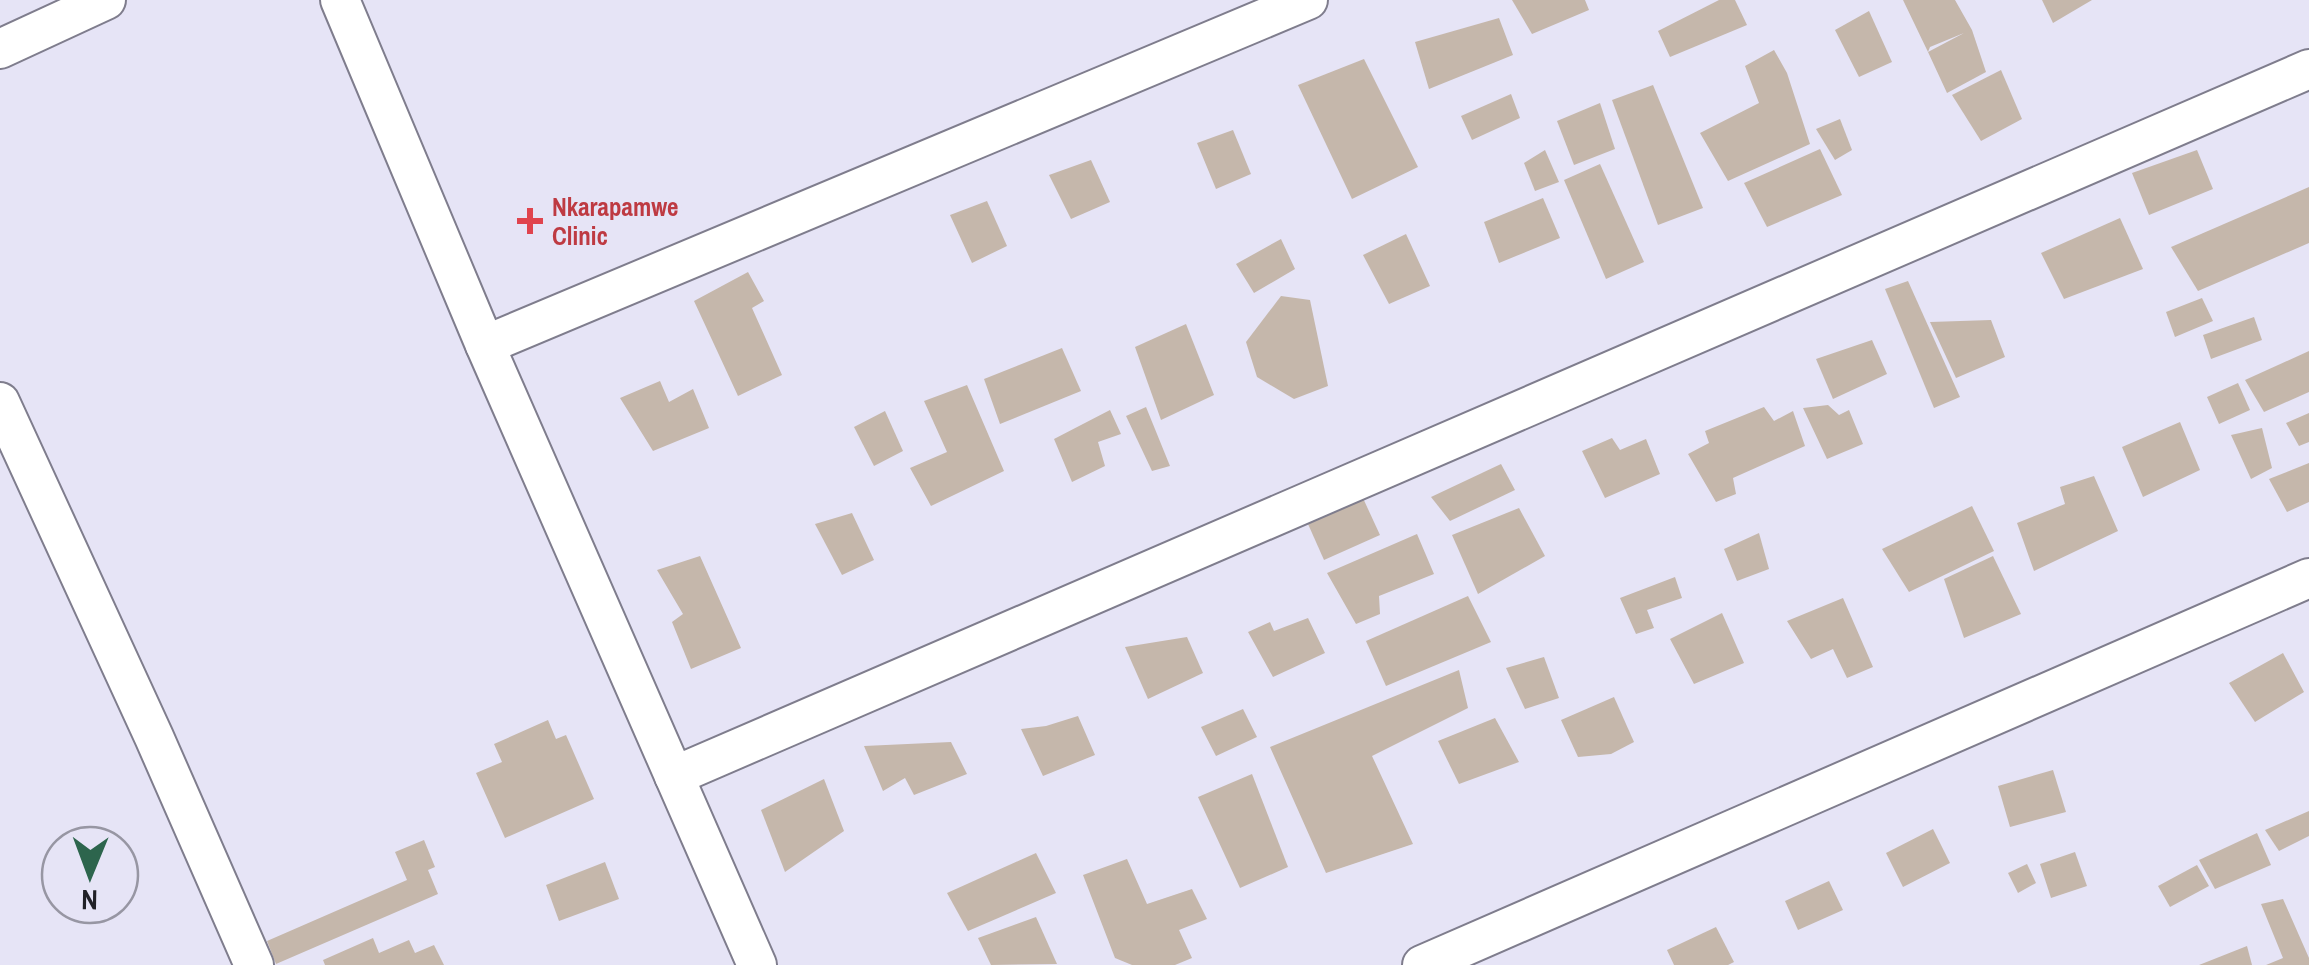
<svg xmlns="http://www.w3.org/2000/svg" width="2309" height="965" viewBox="0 0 2309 965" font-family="'Archivo Narrow',sans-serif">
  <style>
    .building { fill: #c5b7ab }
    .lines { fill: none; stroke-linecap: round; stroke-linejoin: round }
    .street-casing { stroke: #7f7d8d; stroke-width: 42 }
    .street { stroke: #fff; stroke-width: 38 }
    .health-dot { fill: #e0444e; stroke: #e6e4f6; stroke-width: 4 }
    .labels { text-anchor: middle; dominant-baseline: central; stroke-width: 9; stroke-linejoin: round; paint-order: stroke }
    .health-label { font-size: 25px; font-weight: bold; fill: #be3a42; stroke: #e6e4f6; text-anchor: start }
  </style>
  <rect width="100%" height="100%" fill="#e6e4f6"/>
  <g class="building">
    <path d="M1512 0H1585L1589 10 1532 34Z"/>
    <path d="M1719 0H1735L1747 25 1670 57 1658 31Z"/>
    <path d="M1903 0H1955L1972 30 1986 72 1947 93 1928 52 1964 33 1930 47 1928 52Z"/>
    <path d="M2042 0H2092L2053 23Z"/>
    <path d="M1869 11 1892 62 1859 77 1835 30Z"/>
    <path d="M1499 18 1513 55 1429 89 1415 42Z"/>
    <path d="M1774 50 1787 73 1810 144 1728 181 1700 133 1759 103 1745 66Z"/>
    <path d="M1364 59 1418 167 1352 199 1298 85Z"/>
    <path d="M2001 70 2022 119 1981 141 1952 95Z"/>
    <path d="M1653 85 1703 208 1658 225 1612 100Z"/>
    <path d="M1511 94 1520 118 1472 140 1461 116Z"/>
    <path d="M1600 103 1615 149 1574 165 1557 121Z"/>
    <path d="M1840 119 1852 150 1835 160 1816 129Z"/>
    <path d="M1233 130 1251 174 1216 189 1197 143Z"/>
    <path d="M1820 149 1842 195 1767 227 1744 183Z"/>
    <path d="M1545 150 1559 182 1535 191 1524 163Z"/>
    <path d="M2197 150 2213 189 2149 215 2132 173Z"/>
    <path d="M1091 160 1110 202 1071 219 1049 175Z"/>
    <path d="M1600 164 1644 262 1606 279 1564 180Z"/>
    <path d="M2309 187V243L2198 291 2171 247Z"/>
    <path d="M1543 198 1560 238 1499 263 1484 222Z"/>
    <path d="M987 201 1007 246 972 263 950 215Z"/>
    <path d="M2120 218 2143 269 2064 299 2041 253Z"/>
    <path d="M1406 234 1430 286 1389 304 1363 255Z"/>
    <path d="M1281 239 1295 269 1254 293 1236 264Z"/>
    <path d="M748 272 764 301 752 308 782 375 738 396 694 301Z"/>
    <path d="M1908 281 1960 397 1934 408 1885 289Z"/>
    <path d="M1281 296 1310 300 1328 386 1294 399 1257 377 1246 342Z"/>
    <path d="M2202 298 2213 321 2175 337 2166 312Z"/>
    <path d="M2254 317 2262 340 2211 359 2203 335Z"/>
    <path d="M1991 320 2005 357 1956 378 1930 322Z"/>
    <path d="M1186 324 1214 395 1161 420 1135 347Z"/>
    <path d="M1872 340 1887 374 1833 399 1816 359Z"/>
    <path d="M1062 348 1081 391 1000 424 984 379Z"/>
    <path d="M2309 351V392L2264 412 2245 380Z"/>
    <path d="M660 381 669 402 693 389 709 428 653 451 620 398Z"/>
    <path d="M2238 383 2250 410 2219 424 2207 397Z"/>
    <path d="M967 385 1004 471 931 506 910 468 947 452 924 401Z"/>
    <path d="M1828 405 1839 415 1849 410 1863 444 1827 459 1803 408Z"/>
    <path d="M1146 407 1170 466 1152 471 1126 416Z"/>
    <path d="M1764 407 1774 421 1793 411 1805 446 1733 478 1736 494 1716 502 1688 454 1709 443 1705 431Z"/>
    <path d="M1110 410 1121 434 1098 442 1105 466 1072 482 1054 439Z"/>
    <path d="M885 411 903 451 874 466 854 427Z"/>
    <path d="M2309 413V442L2299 446 2286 423Z"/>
    <path d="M2180 422 2200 470 2143 497 2122 447Z"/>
    <path d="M2262 428 2272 468 2251 479 2231 435Z"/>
    <path d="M1612 438 1620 450 1646 439 1660 474 1605 498 1582 451Z"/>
    <path d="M2309 463V502L2287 512 2269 479Z"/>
    <path d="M1501 464 1515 490 1450 521 1431 497Z"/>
    <path d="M2094 476 2118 531 2034 571 2017 523 2065 504 2060 487Z"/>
    <path d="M1362 496 1380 535 1324 560 1308 524Z"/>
    <path d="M1972 506 1994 551 1909 592 1882 549Z"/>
    <path d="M1519 508 1545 556 1478 594 1452 535Z"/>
    <path d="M852 513 874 560 842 575 815 524Z"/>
    <path d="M1759 533 1769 569 1737 581 1724 549Z"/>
    <path d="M1417 534 1434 574 1379 596 1380 614 1356 624 1327 573Z"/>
    <path d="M700 556 741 648 691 669 672 622 683 614 657 570Z"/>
    <path d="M1993 556 2021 614 1964 638 1944 579Z"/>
    <path d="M1675 577 1682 598 1647 610 1654 628 1636 634 1620 598Z"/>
    <path d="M1468 596 1491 642 1386 686 1366 641Z"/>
    <path d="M1843 598 1873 667 1847 678 1833 649 1811 659 1787 621Z"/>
    <path d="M1722 613 1744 663 1694 684 1670 639Z"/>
    <path d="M1308 618 1325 653 1273 677 1248 632 1270 622 1274 631Z"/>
    <path d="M1187 637 1203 673 1148 699 1125 647Z"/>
    <path d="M2283 653 2304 692 2255 722 2229 683Z"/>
    <path d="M1544 657 1559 698 1525 709 1506 668Z"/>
    <path d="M1459 670 1468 708 1372 756 1413 844 1326 873 1270 747Z"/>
    <path d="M1614 697 1634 742 1611 754 1578 757 1561 720Z"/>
    <path d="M1243 709 1257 737 1216 756 1201 727Z"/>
    <path d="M1078 716 1095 755 1043 776 1021 729 1046 726Z"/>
    <path d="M1495 718 1519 762 1459 784 1438 741Z"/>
    <path d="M548 720 556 739 566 735 594 799 505 838 476 773 502 762 494 744Z"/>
    <path d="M951 742 967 774 914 795 905 778 883 791 864 746Z"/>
    <path d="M2053 770 2066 812 2010 827 1998 786Z"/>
    <path d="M1252 774 1288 867 1240 888 1198 797Z"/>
    <path d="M824 779 844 831 785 872 761 810Z"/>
    <path d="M2309 811V836L2279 851 2265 830Z"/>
    <path d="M1933 829 1950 863 1903 887 1886 853Z"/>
    <path d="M2257 833 2271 865 2215 889 2199 860Z"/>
    <path d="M424 840 435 867 428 870 438 894 276 964 267 941 407 880 395 852Z"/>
    <path d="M2075 852 2087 886 2051 898 2040 864Z"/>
    <path d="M1036 853 1056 893 968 931 947 893Z"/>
    <path d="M1127 859 1147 904 1192 889 1207 919 1179 930 1192 958 1175 965H1132L1115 958 1083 875Z"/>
    <path d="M605 862 619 899 559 921 546 885Z"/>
    <path d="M2027 864 2036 883 2018 893 2008 873Z"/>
    <path d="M2197 865 2209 886 2170 907 2158 886Z"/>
    <path d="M1829 881 1843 910 1798 930 1785 901Z"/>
    <path d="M2283 899 2309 958V965H2266L2283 958 2261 904Z"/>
    <path d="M1036 917 1057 964 991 965 978 938Z"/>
    <path d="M1716 927 1734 962 1728 965H1674L1667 950Z"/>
    <path d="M373 938 379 953 409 940 415 953 434 945 444 965H325L323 960Z"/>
    <path d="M2247 946 2252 965H2199Z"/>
  </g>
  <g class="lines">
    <defs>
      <g id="street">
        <path d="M340 0 485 345 757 965"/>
        <path d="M0 49 106 0"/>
        <path d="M485 345 1308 0"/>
        <path d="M0 402 154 737 254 965"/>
        <path d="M674 776 2309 69"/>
        <path d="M1422 965 2309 578"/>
      </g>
    </defs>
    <use href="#street" class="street-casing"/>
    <use href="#street" class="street"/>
  </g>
  <path class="health-dot" d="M525 206h10v10h10v10h-10v10h-10v-10h-10v-10h10z"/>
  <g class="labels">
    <g class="health-label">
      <text x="552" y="207">Nkarapamwe<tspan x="552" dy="29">Clinic</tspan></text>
    </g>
  </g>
  <g transform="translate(90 875) rotate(181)"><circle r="48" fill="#e6e4f6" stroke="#9796a3" stroke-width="2.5"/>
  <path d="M0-8L18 38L0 25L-18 38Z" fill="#2d654d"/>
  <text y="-15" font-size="28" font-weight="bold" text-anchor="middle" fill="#212127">N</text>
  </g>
</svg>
